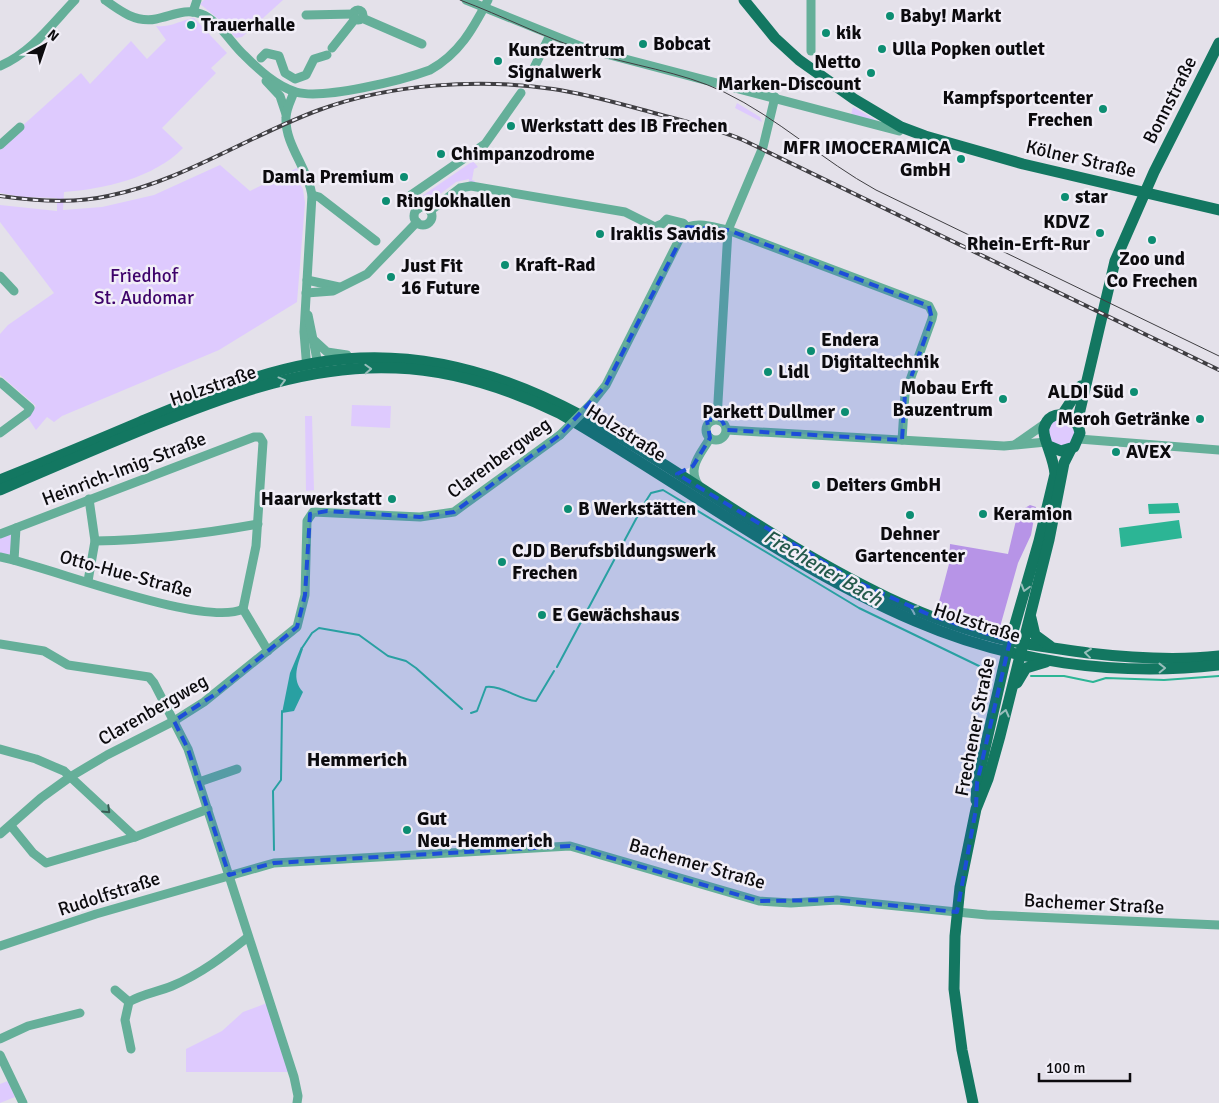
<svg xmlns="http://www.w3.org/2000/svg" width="1219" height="1103" viewBox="0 0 1219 1103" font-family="Signika,sans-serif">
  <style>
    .green { fill: #decafe }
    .forest { fill: #b794e7 }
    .water { fill: #2cb595 }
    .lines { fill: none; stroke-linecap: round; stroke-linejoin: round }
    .stream { stroke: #2cb595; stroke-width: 2 }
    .minor { stroke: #65af99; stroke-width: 9 }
    .major { stroke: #137761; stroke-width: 11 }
    .tram { stroke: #3f3e42; stroke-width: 1 }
    .rail-casing { stroke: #3f3e42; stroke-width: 4 }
    .rail { stroke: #f1eef7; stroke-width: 2; stroke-dasharray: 5.5; stroke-linecap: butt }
    .minor-bridge { stroke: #65af99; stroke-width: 9 }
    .oneway { stroke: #98bebb }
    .oneway2 { stroke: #385d54 }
    .marked { fill: #1d4ed8; fill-opacity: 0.2; stroke: #1d4ed8; stroke-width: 4; stroke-dasharray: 10 6; stroke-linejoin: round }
    .poi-dot { fill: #0c8d72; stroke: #f1eef7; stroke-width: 2 }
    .labels { text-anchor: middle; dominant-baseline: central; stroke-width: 5; stroke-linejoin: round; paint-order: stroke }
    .poi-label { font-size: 19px; font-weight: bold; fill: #0c0b0e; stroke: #f1eef7; text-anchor: start }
    .street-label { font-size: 19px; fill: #0c0b0e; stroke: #f1eef7 }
    .park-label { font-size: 19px; fill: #3e036a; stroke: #f1eef7 }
    .water-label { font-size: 20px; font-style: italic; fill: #255a4b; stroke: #f1eef7 }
    .neighbourhood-label { font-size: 20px; font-weight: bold; fill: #0c0b0e; stroke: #f1eef7 }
  </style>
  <rect width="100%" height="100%" fill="#e4e1ea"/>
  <g class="green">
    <path d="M204 0H283L242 37 236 38 217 18 200 4Z"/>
    <path d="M194 18 227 53 211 68 216 73 162 128 183 148C154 178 104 189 64 192L63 210 102 207 154 195 220 165 250 191 297 168 300 178 298 181 303 189 305 203 297 302 219 350 62 416 54 422 47 417 36 430 26 415 36 406 0 375V334L8 325 54 293 0 222V205L57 211V198L22 197 0 193V146L81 73 90 84 131 41 147 59 166 40 156 26C170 28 181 20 194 18Z"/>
    <path d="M737 103 760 117 762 122 735 108Z"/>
    <path d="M853 107 881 123 851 115Z"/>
    <path d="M473 161 478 167 474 169 472 180 475 181V183L469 182V179L456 182 435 198 437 202 431 204 418 203 415 198 419 193 422 196Z"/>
    <path d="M352 405 391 406 390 428 351 426Z"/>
    <path d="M305 416H312L314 490 306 491Z"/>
    <path d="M1055 420 1068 421 1075 433 1072 442 1065 447 1051 444 1048 426Z"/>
    <path d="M9 534 12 535 10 554H0V538Z"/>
    <path d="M267 1003 289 1072H186V1049L222 1031 243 1012Z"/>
    <path d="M8 1081 15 1097 0 1103V1084Z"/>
  </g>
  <path class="forest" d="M1030 505 1036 507 1031 535 1018 563 998 634 936 613 949 564 950 544 1008 554 1018 512Z"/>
  <g class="water">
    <path d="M1178 503 1180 513 1149 514 1148 504Z"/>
    <path d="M1179 520 1182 538 1121 547 1119 528Z"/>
    <path d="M301 647 303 649C298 664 291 679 303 692L294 711 282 713 290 673Z"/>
  </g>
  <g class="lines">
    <g class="stream">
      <path d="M302 648 312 633 319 628 359 635 388 656 406 661 416 668 462 709"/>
      <path d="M557 667 644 504 651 493 663 490 859 608 979 666"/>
      <path d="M1031 676H1064L1093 682 1106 678 1164 680 1219 676"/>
      <path d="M471 713 477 711 486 687C502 685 519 700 536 701L554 671"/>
      <path d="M274 850 273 791 281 780 282 711"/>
    </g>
    <g class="minor">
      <path d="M105 0C120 11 136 23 156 19 172 16 185 8 201 14 218 20 231 43 244 55 259 70 276 86 296 92 323 100 403 80 430 70 459 54 473 29 488 0"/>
      <path d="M466 0 587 49 899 131"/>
      <circle cx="358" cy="15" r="5"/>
      <path d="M193 12 197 0"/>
      <path d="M306 15 354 14"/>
      <path d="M362 18 422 44"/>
      <path d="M332 48 355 19"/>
      <path d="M811 51V0"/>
      <path d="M261 58 266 53 279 56 285 73 295 79 306 75 314 59 327 55"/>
      <path d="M0 66C31 53 52 24 75 0"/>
      <path d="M531 74 550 35"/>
      <path d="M266 81 280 96 286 114"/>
      <path d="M294 92C291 100 286 109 286 118 285 145 308 168 312 195L304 332 307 370"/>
      <path d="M0 145 20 127"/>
      <path d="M312 195 319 197 376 241"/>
      <circle cx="423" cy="216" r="9"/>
      <path d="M418 209 411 200V195L485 144 521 93"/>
      <path d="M430 211 460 188 471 186 625 212 655 227 662 224"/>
      <path d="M664 222 667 219 683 223 687 227"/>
      <path d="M0 276 14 291"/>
      <path d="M307 280 339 287"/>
      <path d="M306 293 333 291 367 274 417 222"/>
      <path d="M308 315 319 369"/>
      <path d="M315 341 327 352 347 355"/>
      <path d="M0 382 30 408 27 413 0 433"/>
      <path d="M591 404 606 385 684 230C694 220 716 228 728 230L929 306 933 314 932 319 905 394 902 440"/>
      <path d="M717 419 728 230 763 147 775 97"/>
      <circle cx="716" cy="430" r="10"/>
      <path d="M727 430 1004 446 1046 442"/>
      <path d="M1079 439 1219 450"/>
      <path d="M1016 444 1046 423"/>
      <path d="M699 486C686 468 701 454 710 438"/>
      <path d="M0 534 254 437H260L263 442 256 546 243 609 268 651"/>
      <path d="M95 541C150 540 203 534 258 524"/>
      <path d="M0 557C50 567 204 628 243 609"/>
      <path d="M14 560 16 528"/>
      <path d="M88 581 95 541 89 499"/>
      <path d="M0 644 44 651 68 665 149 677 154 683 188 749 294 1077 298 1096 297 1103"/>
      <path d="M0 749 36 759 64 771 135 837 208 809"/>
      <path d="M199 782 237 769"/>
      <path d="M11 826 33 853 46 863 135 837"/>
      <path d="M0 834 41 798 70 777 107 755 174 721 204 702 297 627 305 595 307 521 313 512 420 517 454 512 560 435"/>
      <path d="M0 946 96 914 274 863 570 846 759 901 791 903 837 900 987 915 1219 925"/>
      <path d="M115 990 129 1002"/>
      <path d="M0 1039 28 1026 80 1013"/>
      <path d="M131 1049 125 1020 129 1002C142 994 158 992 172 986 201 974 224 956 248 937"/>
      <path d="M0 1055 23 1103"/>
    </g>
    <g class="major">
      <path d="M744 0 775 38 799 60 854 99 901 127 925 136 1023 164 1219 210"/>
      <path d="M1062 415 1081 386"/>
      <path d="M1077 423 1115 261 1154 172 1219 43"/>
      <path d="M0 480C47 461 93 442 140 422 210 393 282 361 360 358 521 351 646 457 776 536 848 580 926 622 1010 641 1035 646 1062 649 1088 653 1131 658 1175 661 1219 656"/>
      <path d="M0 490C51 468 102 446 154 425 231 394 311 364 396 368 453 370 509 389 559 413 678 481 789 567 915 621 1010 662 1116 677 1219 665"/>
      <path d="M1031 618 1035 635 1050 646"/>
      <path d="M1017 683 1026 668 1046 662"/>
      <path d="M976 800 977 783 1007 652 1039 541 1055 474C1054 458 1042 437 1044 428 1050 406 1078 414 1080 433L1074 447 1061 451 1049 446"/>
      <path d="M973 1103 962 1050 954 989 955 936 960 887 976 809 988 779 1000 736 1049 540 1064 463 1071 449"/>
    </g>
    <path class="tram" d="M460 0C503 16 543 37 586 51 632 66 680 71 724 92 778 118 823 161 876 190L1219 356"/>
    <defs>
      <path id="rail" d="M0 196C35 201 73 204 108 196 183 181 248 136 319 110 389 84 479 78 553 89 587 94 621 104 654 113 684 121 715 128 743 140L1219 370"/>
    </defs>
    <use href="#rail" class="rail-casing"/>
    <use href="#rail" class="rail"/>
    <path class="minor-bridge" d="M560 435 591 404"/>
  </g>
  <defs><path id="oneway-chevron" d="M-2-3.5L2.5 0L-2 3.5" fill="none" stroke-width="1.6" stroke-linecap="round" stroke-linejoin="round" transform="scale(1.25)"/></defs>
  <g class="oneway">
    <use href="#oneway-chevron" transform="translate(368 369) rotate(-2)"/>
    <use href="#oneway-chevron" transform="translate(282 381) rotate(-15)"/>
    <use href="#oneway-chevron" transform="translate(1025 588) rotate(106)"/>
    <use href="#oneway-chevron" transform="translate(914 609) rotate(-156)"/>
    <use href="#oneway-chevron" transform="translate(1088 653) rotate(-173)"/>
    <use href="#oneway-chevron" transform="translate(1162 668) rotate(-1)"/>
    <use href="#oneway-chevron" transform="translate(1005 713) rotate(-76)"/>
  </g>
  <use class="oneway2" href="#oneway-chevron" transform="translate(107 810) rotate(44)"/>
  <path class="marked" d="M687 227 728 230 929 306 932 319 905 394 902 440 727 430 721 419 707 420 710 438 693 466 677 474 855 581 932 616 1010 641 977 783 976 809 957 912 837 900 759 901 570 846 274 863 229 875 188 749 174 721 217 693 297 627 305 595 310 514 327 511 420 517 454 512 560 435 606 385Z"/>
  <g class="poi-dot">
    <circle cx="890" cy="16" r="5"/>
    <circle cx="191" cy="25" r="5"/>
    <circle cx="826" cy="33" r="5"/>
    <circle cx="643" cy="44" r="5"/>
    <circle cx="882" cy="49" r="5"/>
    <circle cx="498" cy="61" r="5"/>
    <circle cx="871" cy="73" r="5"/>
    <circle cx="1103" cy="109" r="5"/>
    <circle cx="511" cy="126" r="5"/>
    <circle cx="441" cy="154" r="5"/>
    <circle cx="961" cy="159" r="5"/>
    <circle cx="404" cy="177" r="5"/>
    <circle cx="1065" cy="197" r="5"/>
    <circle cx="386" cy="201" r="5"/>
    <circle cx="1100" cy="233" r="5"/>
    <circle cx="600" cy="234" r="5"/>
    <circle cx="1152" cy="240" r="5"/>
    <circle cx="505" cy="265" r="5"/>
    <circle cx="391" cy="277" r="5"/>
    <circle cx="811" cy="351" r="5"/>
    <circle cx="768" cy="372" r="5"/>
    <circle cx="1134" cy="392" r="5"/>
    <circle cx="1003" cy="399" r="5"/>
    <circle cx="845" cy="412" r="5"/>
    <circle cx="1200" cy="419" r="5"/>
    <circle cx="1116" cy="452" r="5"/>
    <circle cx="816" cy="485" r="5"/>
    <circle cx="392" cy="499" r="5"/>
    <circle cx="568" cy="509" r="5"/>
    <circle cx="983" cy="514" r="5"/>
    <circle cx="910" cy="515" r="5"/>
    <circle cx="502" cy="562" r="5"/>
    <circle cx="542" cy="615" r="5"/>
    <circle cx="407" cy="830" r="5"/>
  </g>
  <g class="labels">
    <g class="poi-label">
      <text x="900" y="16">Baby! Markt</text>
      <text x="201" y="25">Trauerhalle</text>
      <text x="836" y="33">kik</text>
      <text x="653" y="44">Bobcat</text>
      <text x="892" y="49">Ulla Popken outlet</text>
      <text x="508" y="50">Kunstzentrum<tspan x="508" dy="22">Signalwerk</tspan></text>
      <text x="861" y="62" text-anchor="end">Netto<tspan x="861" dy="22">Marken-Discount</tspan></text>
      <text x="1093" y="98" text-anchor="end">Kampfsportcenter<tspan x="1093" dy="22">Frechen</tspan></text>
      <text x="521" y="126">Werkstatt des IB Frechen</text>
      <text x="951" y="148" text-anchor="end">MFR IMOCERAMICA<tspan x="951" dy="22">GmbH</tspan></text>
      <text x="451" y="154">Chimpanzodrome</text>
      <text x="394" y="177" text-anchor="end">Damla Premium</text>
      <text x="1075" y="197">star</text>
      <text x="396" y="201">Ringlokhallen</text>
      <text x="1090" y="222" text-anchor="end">KDVZ<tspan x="1090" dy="22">Rhein-Erft-Rur</tspan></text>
      <text x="610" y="234">Iraklis Savidis</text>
      <text x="1152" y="259" text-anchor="middle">Zoo und<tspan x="1152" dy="22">Co Frechen</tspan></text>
      <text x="515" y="265">Kraft-Rad</text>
      <text x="401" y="266">Just Fit<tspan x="401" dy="22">16 Future</tspan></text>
      <text x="821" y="340">Endera<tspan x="821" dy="22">Digitaltechnik</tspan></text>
      <text x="778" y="372">Lidl</text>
      <text x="993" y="388" text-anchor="end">Mobau Erft<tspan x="993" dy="22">Bauzentrum</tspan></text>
      <text x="1124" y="392" text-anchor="end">ALDI Süd</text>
      <text x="835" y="412" text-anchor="end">Parkett Dullmer</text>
      <text x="1190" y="419" text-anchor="end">Meroh Getränke</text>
      <text x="1126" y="452">AVEX</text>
      <text x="826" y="485">Deiters GmbH</text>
      <text x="382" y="499" text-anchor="end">Haarwerkstatt</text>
      <text x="578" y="509">B Werkstätten</text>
      <text x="993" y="514">Keramion</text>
      <text x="910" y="534" text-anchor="middle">Dehner<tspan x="910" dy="22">Gartencenter</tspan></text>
      <text x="512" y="551">CJD Berufsbildungswerk<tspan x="512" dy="22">Frechen</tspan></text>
      <text x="552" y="615">E Gewächshaus</text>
      <text x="417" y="819">Gut<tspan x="417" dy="22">Neu-Hemmerich</tspan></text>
    </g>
    <g class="street-label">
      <text transform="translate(1170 100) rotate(-63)">Bonnstraße</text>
      <text transform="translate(1081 159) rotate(13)">Kölner Straße</text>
      <text transform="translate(213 386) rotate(-19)">Holzstraße</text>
      <text transform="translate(626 433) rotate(32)">Holzstraße</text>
      <text transform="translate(499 458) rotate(-36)">Clarenbergweg</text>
      <text transform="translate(124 469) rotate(-21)">Heinrich-Imig-Straße</text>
      <text transform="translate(126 574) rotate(15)">Otto-Hue-Straße</text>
      <text transform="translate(977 623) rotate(18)">Holzstraße</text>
      <text transform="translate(153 710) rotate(-30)">Clarenbergweg</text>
      <text transform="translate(975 727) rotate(-79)">Frechener Straße</text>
      <text transform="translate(697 864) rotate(16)">Bachemer Straße</text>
      <text transform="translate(109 894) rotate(-18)">Rudolfstraße</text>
      <text transform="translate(1094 904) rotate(3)">Bachemer Straße</text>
    </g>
    <g class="park-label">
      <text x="144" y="276">Friedhof<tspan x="144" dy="22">St. Audomar</tspan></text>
    </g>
    <g class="water-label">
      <text transform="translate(823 568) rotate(30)">Frechener Bach</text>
    </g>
    <g class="neighbourhood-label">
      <text x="357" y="759">Hemmerich</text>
    </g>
  </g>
  <g transform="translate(45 45) rotate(40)" stroke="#f1eef7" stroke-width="4" paint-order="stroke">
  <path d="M0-4L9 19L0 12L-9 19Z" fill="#0c0b0e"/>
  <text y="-8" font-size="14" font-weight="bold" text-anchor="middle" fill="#0c0b0e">N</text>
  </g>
  <path d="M1039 1073v8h91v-8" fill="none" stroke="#0c0b0e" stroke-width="2.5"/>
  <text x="1046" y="1073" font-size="15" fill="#0c0b0e" stroke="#f1eef7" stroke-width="4" paint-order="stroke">100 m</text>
</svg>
